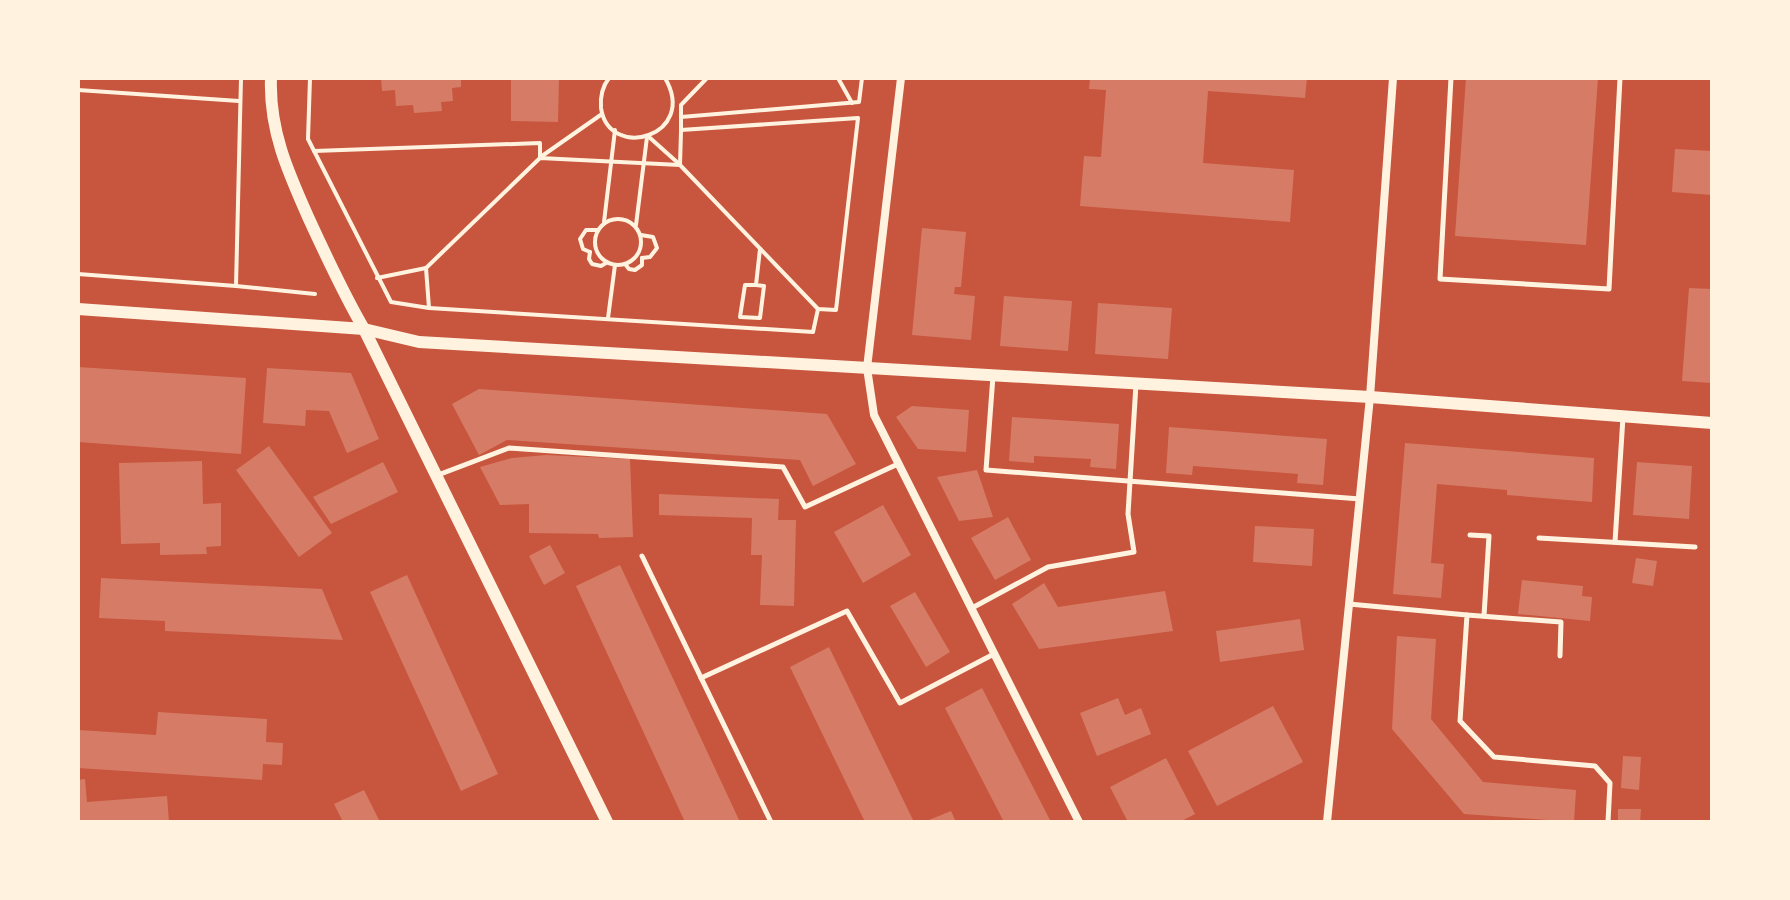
<svg xmlns="http://www.w3.org/2000/svg" width="1790" height="900" viewBox="0 0 1790 900" font-family="Manrope,sans-serif">
  <style>
    .building { fill: #d67c66 }
    .lines { fill: none; stroke-linecap: round; stroke-linejoin: round }
    .path { stroke: #fff3e0; stroke-width: 4 }
    .service { stroke: #fff3e0; stroke-width: 5 }
    .minor { stroke: #fff3e0; stroke-width: 8 }
    .tertiary { stroke: #fff3e0; stroke-width: 12 }
  </style>
  <rect width="100%" height="100%" fill="#c8553d"/>
  <g class="building">
    <path d="M381 78H461V87L452 88 453 101 441 102 442 111 414 113 413 105 396 106 395 90 382 91Z"/>
    <path d="M511 78H559L558 122 511 121Z"/>
    <path d="M1090 78H1307L1305 98 1208 91 1203 163 1294 170 1290 222 1080 206 1084 156 1101 157 1106 90 1089 89Z"/>
    <path d="M1466 78H1598L1586 245 1455 236Z"/>
    <path d="M1675 149 1712 151V195L1672 192Z"/>
    <path d="M922 228 966 232 961 287H955L954 294 975 296 971 340 912 335Z"/>
    <path d="M1689 288 1712 289V383L1682 381Z"/>
    <path d="M1004 296 1072 301 1068 351 1000 346Z"/>
    <path d="M1098 303 1172 308 1168 359 1095 354Z"/>
    <path d="M78 367 246 378 241 454 78 442Z"/>
    <path d="M267 368 351 373 379 439 347 453 329 411 306 410 305 426 263 423Z"/>
    <path d="M479 389 827 414 856 464 813 486 800 460 507 440 479 455 452 404Z"/>
    <path d="M912 406 969 410 966 452 918 449 896 417Z"/>
    <path d="M1012 417 1119 424 1116 469 1090 467 1091 459 1034 456V463L1009 461Z"/>
    <path d="M1169 427 1327 439 1323 485 1297 483 1298 474 1193 466 1192 475 1166 473Z"/>
    <path d="M1405 443 1594 458 1592 502 1507 495V490L1437 484 1431 563 1444 564 1441 598 1393 594Z"/>
    <path d="M269 446 332 533 299 557 236 470Z"/>
    <path d="M546 455 630 459 633 537 599 538 598 534 529 533V504L500 505 480 467 512 458Z"/>
    <path d="M202 461 203 504 221 503V546L206 547 207 554 160 555V543L121 544 119 463Z"/>
    <path d="M383 462 398 492 331 524 313 497Z"/>
    <path d="M1637 462 1692 466 1689 519 1633 515Z"/>
    <path d="M977 470 993 517 959 521 937 477Z"/>
    <path d="M659 494 779 499 778 520H796L794 606 760 605 762 555H751L752 518 659 515Z"/>
    <path d="M883 505 911 555 863 583 834 532Z"/>
    <path d="M1008 517 1031 560 995 580 971 538Z"/>
    <path d="M1255 526 1314 529 1312 566 1253 562Z"/>
    <path d="M550 545 565 573 544 585 529 556Z"/>
    <path d="M1636 558 1657 561 1653 586 1632 583Z"/>
    <path d="M620 565 740 822H685L576 586Z"/>
    <path d="M407 575 498 774 461 791 370 592Z"/>
    <path d="M101 578 322 589 343 640 165 631V621L99 618Z"/>
    <path d="M1522 580 1583 586 1582 596 1592 597 1590 621 1518 614Z"/>
    <path d="M1044 583 1058 607 1165 591 1173 631 1039 649 1012 604Z"/>
    <path d="M915 592 950 652 926 667 890 606Z"/>
    <path d="M1300 619 1304 650 1220 662 1216 631Z"/>
    <path d="M1397 636 1436 639 1431 719 1483 782 1576 790 1574 822 1464 814 1392 729Z"/>
    <path d="M829 647 914 822H865L790 667Z"/>
    <path d="M982 688 1051 822H1004L945 708Z"/>
    <path d="M1118 698 1125 715 1141 708 1151 734 1097 756 1080 713Z"/>
    <path d="M1273 706 1303 762 1217 806 1188 751Z"/>
    <path d="M158 712 267 719 266 742 283 743 282 765 263 764 262 780 78 768 79 730 156 735Z"/>
    <path d="M1623 756 1641 757 1639 790 1621 788Z"/>
    <path d="M1166 758 1195 814 1180 822H1128L1110 787Z"/>
    <path d="M85 779 87 802 167 796 169 822H78V780Z"/>
    <path d="M364 790 380 822H343L334 804Z"/>
    <path d="M1618 809H1641L1640 822H1618Z"/>
    <path d="M951 811 956 822H924Z"/>
  </g>
  <g class="lines">
    <g class="path">
      <path d="M241 78 236 286 315 294"/>
      <path d="M310 78 308 139 391 302 429 308 426 268"/>
      <path d="M609 78C602 87 600 96 601 108 609 162 699 136 665 78"/>
      <path d="M838 78 852 103"/>
      <path d="M78 90 239 101"/>
      <path d="M681 117V105L707 78"/>
      <path d="M649 137 678 163"/>
      <path d="M314 151 540 143V158"/>
      <path d="M542 156 602 114"/>
      <path d="M680 165 681 131"/>
      <circle cx="618" cy="242" r="23"/>
      <path d="M604 222 615 130"/>
      <path d="M636 225 647 137"/>
      <path d="M641 235 653 237 657 248 650 257 642 258"/>
      <path d="M590 252 583 249 580 239 586 230H597"/>
      <path d="M590 252 589 259 592 264 601 266 606 263"/>
      <path d="M625 264 629 269 635 270 642 265V258"/>
      <path d="M78 274 236 286"/>
      <path d="M377 278 426 268 540 158 680 165 818 309 836 310 858 118 681 130V117L859 102 862 78"/>
      <path d="M756 285 764 286 760 318 740 317 745 285H756L760 249"/>
      <path d="M429 308 813 332 818 309"/>
      <path d="M608 318 615 265"/>
    </g>
    <g class="service">
      <path d="M1451 78 1440 279 1609 289 1620 78"/>
      <path d="M993 376 986 470 1360 499"/>
      <path d="M438 475 509 448 783 467 805 507 898 464"/>
      <path d="M1470 535 1489 536 1484 616"/>
      <path d="M1539 538 1695 547"/>
      <path d="M1615 542 1623 417"/>
      <path d="M642 556 771 822"/>
      <path d="M1349 604 1467 615 1460 721 1494 757 1595 766 1610 783 1608 822"/>
      <path d="M972 608 1048 567 1134 552 1128 514 1136 384"/>
      <path d="M1467 615 1561 622 1560 656"/>
      <path d="M701 678 847 611 900 703 994 654"/>
    </g>
    <g class="minor">
      <path d="M901 78 867 368 874 415 1079 822"/>
      <path d="M1327 822 1370 397 1393 78"/>
    </g>
    <g class="tertiary">
      <path d="M271 78C269 130 288 172 309 219 326 256 343 293 364 329L607 822"/>
      <path d="M78 309 364 329 419 342 1370 397 1712 423"/>
    </g>
  </g>
  <rect width="1790" height="900" fill="none" stroke="#fff3e0" stroke-width="160"/>
</svg>
